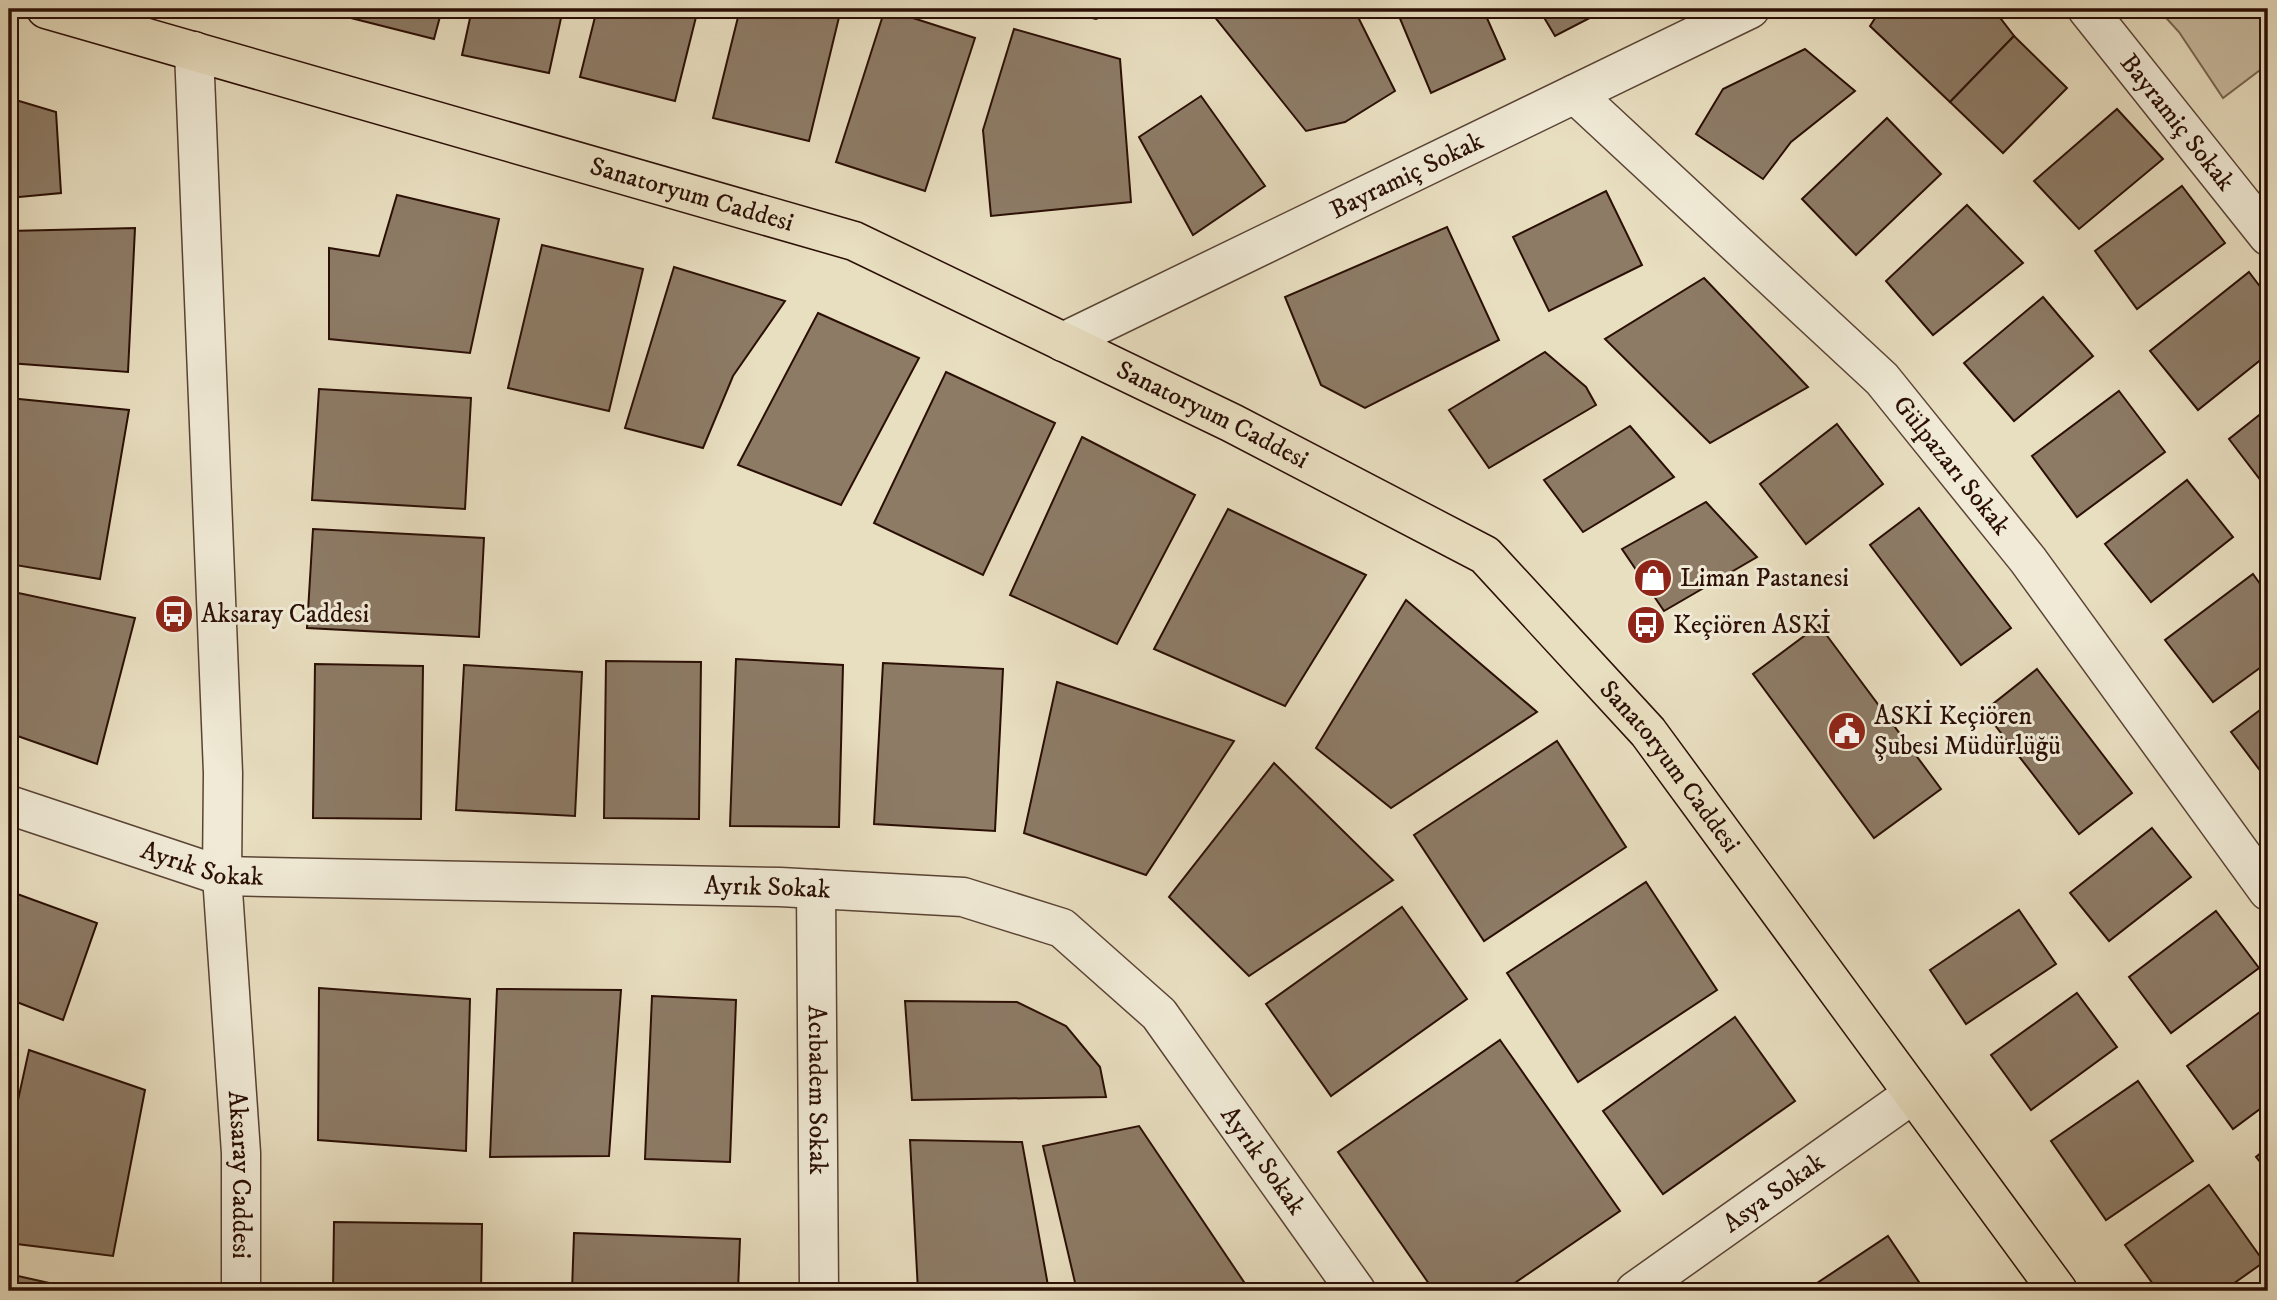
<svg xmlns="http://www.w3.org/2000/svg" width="2277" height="1300" viewBox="0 0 2277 1300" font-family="'IM FELL DW Pica',serif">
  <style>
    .green { fill: #c8bba0; stroke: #7a6552; stroke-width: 2 }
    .building { fill: #8d7b66; stroke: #2b0f05; stroke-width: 2 }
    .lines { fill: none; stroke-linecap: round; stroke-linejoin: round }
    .minor-casing { stroke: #5a4334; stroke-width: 41 }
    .major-casing { stroke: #2b0f05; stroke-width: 41 }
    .minor { stroke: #f0ead6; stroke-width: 38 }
    .major { stroke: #e8dec0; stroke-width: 38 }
    .labels { text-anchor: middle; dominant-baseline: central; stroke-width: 6; stroke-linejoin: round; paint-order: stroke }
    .street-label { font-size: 26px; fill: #2b0f05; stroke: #f0ead6 }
    .poi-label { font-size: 26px; fill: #2b0f05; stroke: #f0ead6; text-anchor: start }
  </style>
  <rect width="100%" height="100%" fill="#e8dec0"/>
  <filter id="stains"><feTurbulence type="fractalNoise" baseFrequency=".00286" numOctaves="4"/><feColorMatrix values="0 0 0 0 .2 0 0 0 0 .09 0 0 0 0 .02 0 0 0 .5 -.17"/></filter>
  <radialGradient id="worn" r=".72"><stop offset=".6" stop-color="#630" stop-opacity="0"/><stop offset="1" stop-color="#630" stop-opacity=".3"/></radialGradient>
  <path class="green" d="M2158 9H2268V64L2223 98 2179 32Z"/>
  <g class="building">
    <path d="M341 9H442L434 39 339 15Z"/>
    <path d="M472 9H563L549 73 462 55Z"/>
    <path d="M597 9H698L675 101 580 77Z"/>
    <path d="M740 9H841L809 141 713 118Z"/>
    <path d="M885 9 975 38 925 191 836 162Z"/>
    <path d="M1055 9H1118L1096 19Z"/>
    <path d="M1211 9H1354L1395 91 1345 122 1306 131 1210 11Z"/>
    <path d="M1396 9H1483L1505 59 1431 93Z"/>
    <path d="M1539 9H1607L1555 36Z"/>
    <path d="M1881 9H1988L2001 19 2014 36 1950 102 1870 26Z"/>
    <path d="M1014 29 1120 59 1131 202 991 216 983 130Z"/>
    <path d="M2014 36 2067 88 2003 153 1950 102Z"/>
    <path d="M1805 49 1855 91 1791 142 1763 179 1696 134 1723 89Z"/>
    <path d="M1201 96 1265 186 1193 235 1139 137Z"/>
    <path d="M9 98 56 112 61 193 9 198Z"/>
    <path d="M2117 109 2163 159 2079 229 2034 181Z"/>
    <path d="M1887 118 1941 174 1856 255 1802 199Z"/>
    <path d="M2182 186 2225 243 2137 309 2095 251Z"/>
    <path d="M1606 191 1642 265 1549 311 1513 237Z"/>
    <path d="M397 195 499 219 470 353 329 339V248L379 256Z"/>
    <path d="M1967 205 2023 263 1933 335 1886 281Z"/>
    <path d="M1447 227 1499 340 1365 408 1321 385 1285 297Z"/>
    <path d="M135 228 128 372 9 363V231Z"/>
    <path d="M542 245 643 269 609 411 508 388Z"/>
    <path d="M674 267 785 301 733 376 703 448 625 428Z"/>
    <path d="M2249 272 2268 297V354L2198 410 2150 351Z"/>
    <path d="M1704 278 1808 387 1710 443 1605 339Z"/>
    <path d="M2043 297 2093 356 2014 421 1964 363Z"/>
    <path d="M818 313 919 358 841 505 738 465Z"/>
    <path d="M1545 352 1586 387 1596 405 1489 468 1449 410Z"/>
    <path d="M946 372 1055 423 983 575 874 523Z"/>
    <path d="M319 389 471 398 465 509 312 500Z"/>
    <path d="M2119 391 2165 452 2077 517 2032 456Z"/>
    <path d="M9 398 129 410 100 579 9 564Z"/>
    <path d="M2268 408V490L2229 439Z"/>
    <path d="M1837 424 1883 484 1806 544 1760 484Z"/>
    <path d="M1630 426 1674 477 1583 532 1544 480Z"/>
    <path d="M1082 437 1195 495 1117 644 1010 595Z"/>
    <path d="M2187 480 2233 537 2151 602 2105 544Z"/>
    <path d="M1706 502 1757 557 1664 611 1622 549Z"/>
    <path d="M1919 508 2011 628 1961 665 1870 545Z"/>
    <path d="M1228 509 1366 575 1285 706 1154 649Z"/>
    <path d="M313 529 484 538 479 637 307 628Z"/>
    <path d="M2253 574 2268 595V662L2213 702 2165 640Z"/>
    <path d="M9 591 135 618 97 764 9 733Z"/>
    <path d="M1406 600 1537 712 1391 808 1316 748Z"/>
    <path d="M1819 625 1941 789 1874 838 1753 674Z"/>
    <path d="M736 659 843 665 839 827 730 826Z"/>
    <path d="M606 661 701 662 699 819 604 818Z"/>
    <path d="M883 663 1003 669 995 831 874 824Z"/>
    <path d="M315 664 423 666 421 819 313 818Z"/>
    <path d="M464 665 582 672 575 816 456 810Z"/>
    <path d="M2037 669 2132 793 2079 834 1984 711Z"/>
    <path d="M1057 682 1234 741 1146 875 1024 833Z"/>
    <path d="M2268 704V781L2231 732Z"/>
    <path d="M1557 741 1626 847 1484 941 1414 835Z"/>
    <path d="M1274 763 1393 880 1249 976 1169 897Z"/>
    <path d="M2152 828 2191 877 2109 941 2070 893Z"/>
    <path d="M1646 882 1717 990 1578 1082 1507 973Z"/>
    <path d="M9 891 97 923 63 1020 9 999Z"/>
    <path d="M1402 907 1467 999 1331 1096 1266 1004Z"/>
    <path d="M2019 910 2056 964 1966 1024 1930 970Z"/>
    <path d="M2216 911 2259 968 2171 1033 2129 977Z"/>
    <path d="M319 988 470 999 466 1151 318 1140Z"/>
    <path d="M497 989 621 990 609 1156 490 1157Z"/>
    <path d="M2077 993 2117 1047 2031 1110 1991 1055Z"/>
    <path d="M652 996 736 1000 730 1162 645 1159Z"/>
    <path d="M905 1001 1017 1002 1066 1026 1100 1067 1106 1097 912 1100Z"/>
    <path d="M2268 1006V1103L2233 1129 2187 1066Z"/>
    <path d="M1735 1017 1795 1101 1663 1194 1603 1111Z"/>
    <path d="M1500 1040 1620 1211 1503 1291H1434L1338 1152Z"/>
    <path d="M29 1050 145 1090 113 1256 9 1243V1141Z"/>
    <path d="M2138 1081 2193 1161 2106 1220 2051 1141Z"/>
    <path d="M1139 1126 1250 1291H1077L1043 1146Z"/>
    <path d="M910 1140 1022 1142 1049 1291H918Z"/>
    <path d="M2268 1147V1172L2256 1157Z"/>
    <path d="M2209 1185 2264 1262 2223 1291H2158L2125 1245Z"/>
    <path d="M334 1222 482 1224 481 1291H333Z"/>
    <path d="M574 1233 740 1239 738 1291H572Z"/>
    <path d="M1888 1236 1925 1291H1805Z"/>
    <path d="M9 1274 85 1291H9Z"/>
  </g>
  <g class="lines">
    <defs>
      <g id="minor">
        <path id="s1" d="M2087 9 2268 236"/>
        <path id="s2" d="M194 51 223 773 222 876 241 1153V1291"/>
        <path id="s3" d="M1575 94 1882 379 2028 560 2268 891"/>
        <path id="s4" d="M1063 342 1750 9"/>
        <path id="s5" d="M9 805 222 876 780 887 963 897 1062 928 1159 1014 1356 1291"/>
        <path id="s6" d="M816 889 819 1291"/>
        <path id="s7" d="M1635 1291 1913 1094"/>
      </g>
      <g id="major">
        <path id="s8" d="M46 9 854 241 1232 423 1485 555 1648 732 2058 1291"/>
      </g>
    </defs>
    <use href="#minor" class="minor-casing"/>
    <use href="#major" class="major-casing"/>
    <use href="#minor" class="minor"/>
    <use href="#major" class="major"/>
  </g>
  <defs>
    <symbol id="shop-disc" viewBox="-11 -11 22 22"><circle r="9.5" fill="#8f2418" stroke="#f0ead6"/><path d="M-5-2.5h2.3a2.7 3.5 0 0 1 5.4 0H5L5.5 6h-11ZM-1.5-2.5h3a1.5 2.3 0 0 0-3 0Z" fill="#fff"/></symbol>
    <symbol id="bus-disc" viewBox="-11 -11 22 22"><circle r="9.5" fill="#8f2418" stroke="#f0ead6"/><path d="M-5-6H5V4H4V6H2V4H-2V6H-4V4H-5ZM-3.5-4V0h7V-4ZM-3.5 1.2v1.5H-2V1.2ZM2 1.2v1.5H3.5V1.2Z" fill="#fff"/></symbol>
    <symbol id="civic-disc" viewBox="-11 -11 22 22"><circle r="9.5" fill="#8f2418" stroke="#f0ead6"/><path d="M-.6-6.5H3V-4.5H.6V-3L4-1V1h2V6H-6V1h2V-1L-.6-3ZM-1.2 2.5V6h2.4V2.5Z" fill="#fff"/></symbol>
  </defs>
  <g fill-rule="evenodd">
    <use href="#shop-disc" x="1631" y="556" width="44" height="44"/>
    <use href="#bus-disc" x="152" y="592" width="44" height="44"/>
    <use href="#bus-disc" x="1624" y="603" width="44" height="44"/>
    <use href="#civic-disc" x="1825" y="709" width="44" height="44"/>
  </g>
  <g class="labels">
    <g class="street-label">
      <text stroke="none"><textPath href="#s1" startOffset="145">Bayramiç Sokak</textPath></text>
      <text stroke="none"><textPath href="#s4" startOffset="382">Bayramiç Sokak</textPath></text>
      <text stroke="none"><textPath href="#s8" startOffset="672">Sanatoryum Caddesi</textPath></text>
      <text stroke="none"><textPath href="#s8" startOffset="1239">Sanatoryum Caddesi</textPath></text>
      <text stroke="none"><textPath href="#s3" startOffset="530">Gülpazarı Sokak</textPath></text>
      <text stroke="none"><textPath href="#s8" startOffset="1827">Sanatoryum Caddesi</textPath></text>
      <text stroke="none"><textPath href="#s5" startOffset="203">Ayrık Sokak</textPath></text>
      <text stroke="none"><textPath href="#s5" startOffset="770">Ayrık Sokak</textPath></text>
      <text stroke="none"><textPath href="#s6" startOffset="201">Acıbadem Sokak</textPath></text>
      <text stroke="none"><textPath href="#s5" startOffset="1379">Ayrık Sokak</textPath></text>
      <text stroke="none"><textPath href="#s2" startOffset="1125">Aksaray Caddesi</textPath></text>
      <text stroke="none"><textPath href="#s7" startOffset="170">Asya Sokak</textPath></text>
    </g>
    <g class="poi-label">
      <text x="1680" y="578">Liman Pastanesi</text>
      <text x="201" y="614">Aksaray Caddesi</text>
      <text x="1673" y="625">Keçiören ASKİ</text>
      <text x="1874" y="716">ASKİ Keçiören<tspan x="1874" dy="30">Şubesi Müdürlüğü</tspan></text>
    </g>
  </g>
  <rect width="2277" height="1300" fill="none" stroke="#e8dec0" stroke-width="35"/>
  <rect x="10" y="10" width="2256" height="1279" fill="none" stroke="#2b0f05" stroke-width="3.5"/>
  <rect x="18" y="18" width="2242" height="1265" fill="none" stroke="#2b0f05" stroke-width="2"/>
  <rect width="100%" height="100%" filter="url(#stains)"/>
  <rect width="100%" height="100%" fill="url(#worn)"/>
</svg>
